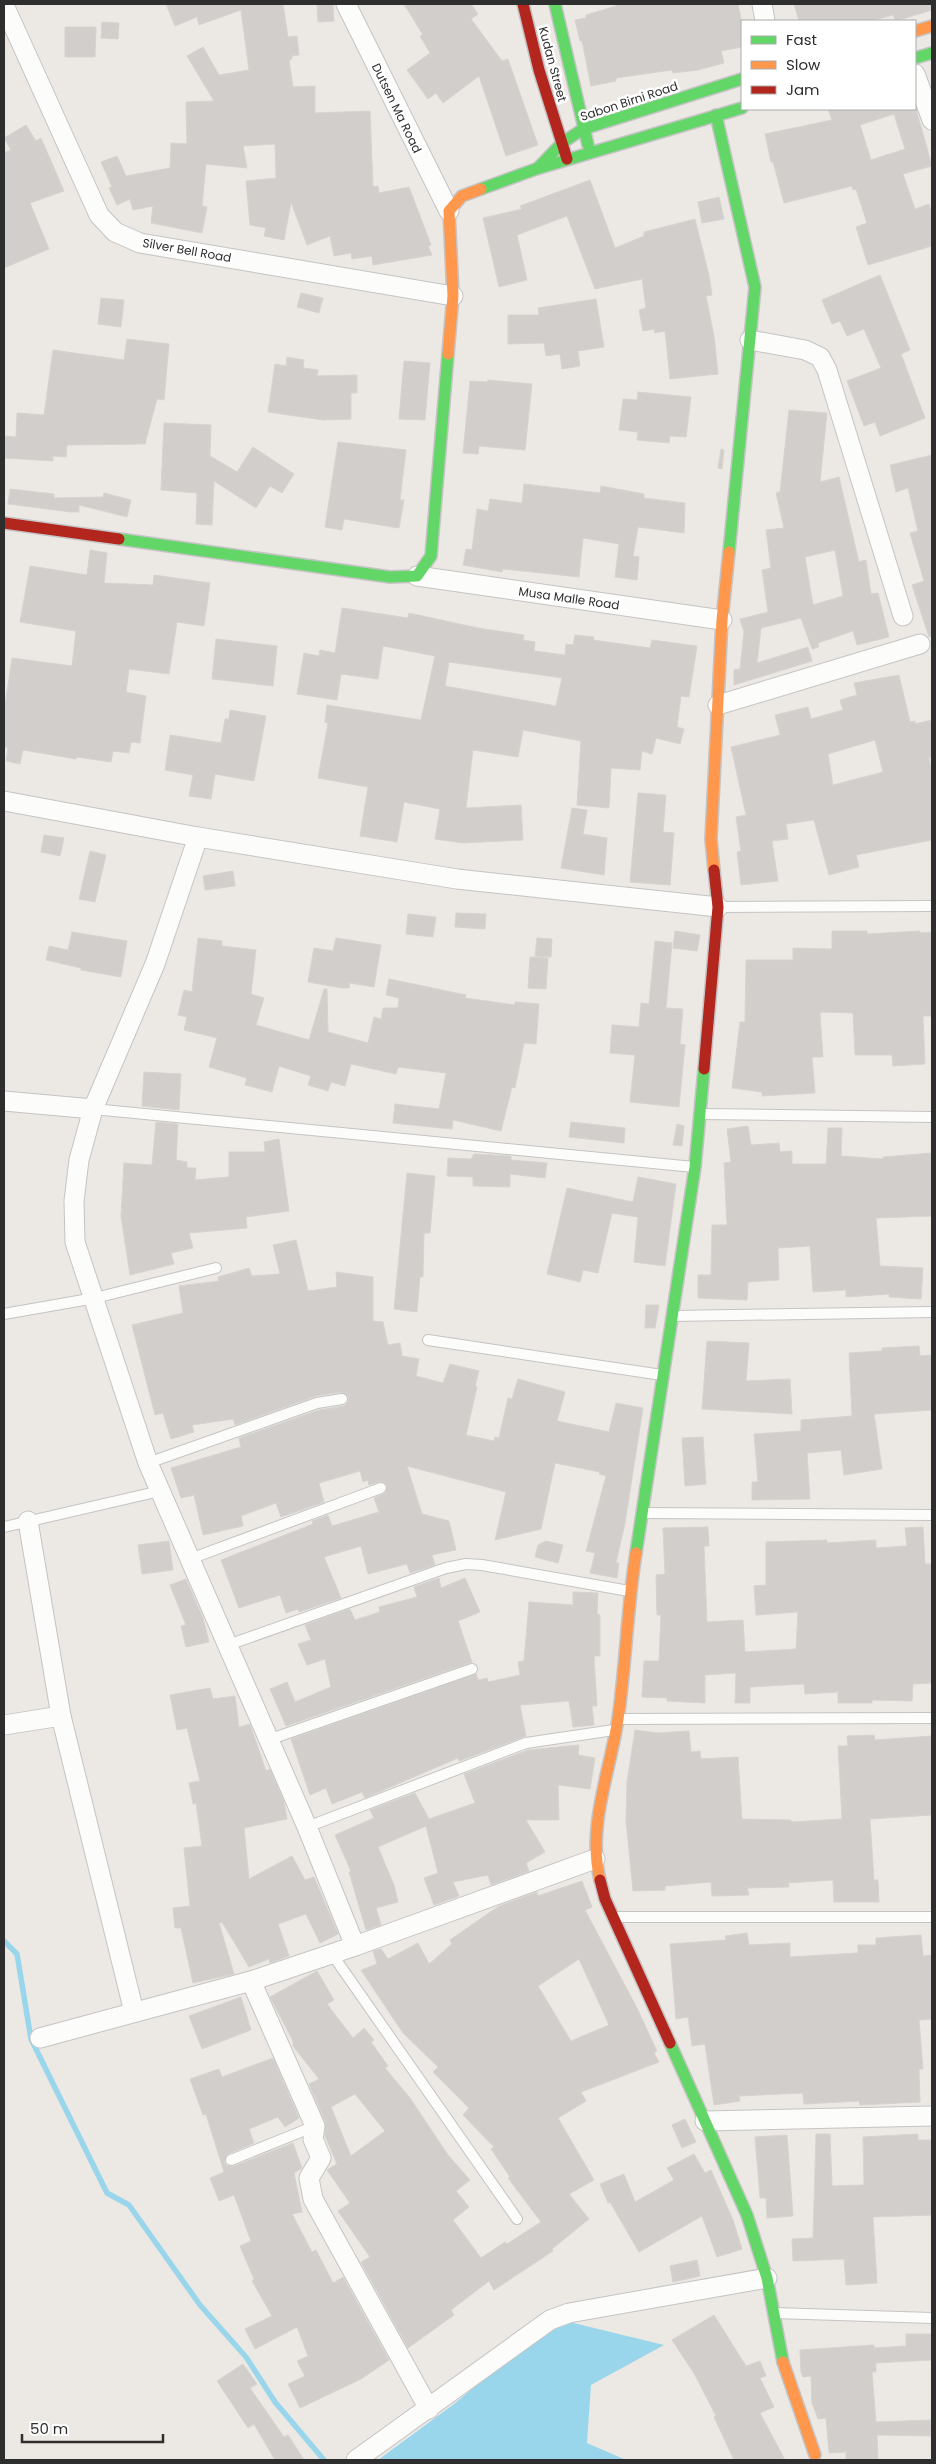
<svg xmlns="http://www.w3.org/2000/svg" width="936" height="2464" viewBox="0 0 936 2464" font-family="Poppins,sans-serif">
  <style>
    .water { fill: #99d6ec }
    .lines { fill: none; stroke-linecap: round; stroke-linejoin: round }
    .stream { stroke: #99d6ec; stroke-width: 5.5 }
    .building { fill: #d1cecb; stroke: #d7d4d0; fill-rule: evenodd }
    .lane-casing { stroke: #c5c4c5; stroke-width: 12 }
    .street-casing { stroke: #c5c4c5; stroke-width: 21 }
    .fast-casing { stroke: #c5c4c5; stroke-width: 14 }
    .slow-casing { stroke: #c5c4c5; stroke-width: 14 }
    .jam-casing { stroke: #c5c4c5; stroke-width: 14 }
    .lane { stroke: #fcfcfb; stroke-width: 10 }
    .street { stroke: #fcfcfb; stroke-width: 19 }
    .fast { stroke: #63d668; stroke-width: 11 }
    .slow { stroke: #ff974d; stroke-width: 11 }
    .jam { stroke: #b3261e; stroke-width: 11 }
    .labels { text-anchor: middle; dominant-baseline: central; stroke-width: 5; stroke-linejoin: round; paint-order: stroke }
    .street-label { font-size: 12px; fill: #2e2e2e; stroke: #fff }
  </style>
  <rect width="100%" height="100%" fill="#ece8e4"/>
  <path class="water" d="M557 2319 664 2345 591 2385 587 2443 626 2460H378L454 2404Z"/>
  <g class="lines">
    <path class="stream" d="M4 1941 17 1954 31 2039 107 2193 129 2205 200 2305 246 2357 275 2402 324 2460"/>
  </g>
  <g class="building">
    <path d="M166 4H283L288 37 297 36 299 55 292 56V59L289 60 293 87 315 86V113L370 111 373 187 378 186 379 193 409 187 431 245 428 246 432 255 373 265 372 256 352 259 351 253 334 256 330 236 307 245 291 202 284 240 264 236 266 228 250 225 246 181 276 178 275 144 243 146 247 168 206 164 202 206 207 207 202 233 151 223 153 206 133 210 130 199 117 205 109 188 112 187 101 162 117 156 126 176 170 168 171 143 187 144 186 102 214 101 187 56 203 47 219 75 249 70 241 10 199 25 197 17 175 26Z"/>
    <path d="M317 4H333L334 21 318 22Z"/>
    <path d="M404 4H471L478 14 471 19 502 61 508 59 538 145 506 156 479 76 443 103 436 93 428 99 407 70 430 53 420 36 423 35Z"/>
    <path d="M616 4H738L742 24V47L721 51 724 63 698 70 673 73 672 70 616 78V81L591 86 582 41H580L575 20 586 18V15L616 6Z"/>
    <path d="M794 4H932V10L896 21 893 15 871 21H799Z"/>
    <path d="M102 22 119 23 118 39 101 38Z"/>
    <path d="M65 27H96L95 57H65Z"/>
    <path d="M828 109H916L932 166 903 174 915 209 929 204 932 214V246L868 265 856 227 867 223 856 189 853 190 852 186 784 203 773 162H771L765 134 832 120ZM894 114 905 149 871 160 860 125Z"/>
    <path d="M26 125 36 141 41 138 64 191 30 203 49 249 4 268V153L11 150 4 138Z"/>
    <path d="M590 180 615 248 644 236V232L695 219 709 275 712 295 706 296 714 336 718 374 670 379 665 331 655 333 654 329 643 331 639 310 646 308 642 279 595 289 567 216 517 235 527 280 499 287 483 218 522 209 520 206Z"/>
    <path d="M719 197 724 219 702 223 698 202Z"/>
    <path d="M880 275 910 350 901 354 925 418 880 436 875 422 864 426 847 381 881 368 864 329 847 336 840 321 832 324 822 300Z"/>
    <path d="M301 293 323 298 319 313 297 307Z"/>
    <path d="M101 298 124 300 121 327 98 324Z"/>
    <path d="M596 299 604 347 578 351 580 366 562 369 560 354 546 356 544 343 508 344V315H539L538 308Z"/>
    <path d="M127 339 169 344 164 400 157 399 145 444 67 445 66 457 53 456V461L4 458V436L16 437 17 413 44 415 53 350 124 360Z"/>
    <path d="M287 357 304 360 303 368 318 370 317 376 357 375V393H351V419L323 420 268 412 275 364 286 366Z"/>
    <path d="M404 361 430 363 425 420 399 419Z"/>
    <path d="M488 380 532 384 525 450 479 446 478 454 463 453 470 381 487 382Z"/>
    <path d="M638 392 691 397 686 437 670 436 669 443 637 440 638 432 619 430 623 399 637 400Z"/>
    <path d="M789 410 827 413 820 482 839 477 859 562 866 560 871 594 878 593 889 637 857 645 853 631 818 643 819 647 812 649 801 618 761 628 757 663 808 647 812 661 734 685V670L740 669 744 632 740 619 768 612 762 570 771 568 766 530 784 528 776 493 780 492ZM835 550 843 596 813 605 805 557Z"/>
    <path d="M164 423 211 425 210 456 237 472 253 447 294 474 282 493 270 486 256 508 214 481 212 525 196 524 197 493 161 490Z"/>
    <path d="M338 442 406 450 400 500H404L399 528 344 519 342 530 325 527Z"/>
    <path d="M721 449 724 450 722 469 718 468Z"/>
    <path d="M932 455V636L929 637 912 585 924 581 910 533 918 531 908 488 896 492 890 465Z"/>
    <path d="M524 484 600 493 601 486 644 494V498L685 503 684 533 638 527 633 556 639 557 637 580 615 577 619 544 583 538 579 577 503 569 502 572 463 565 466 549 472 550 477 509 488 511 490 499 522 503Z"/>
    <path d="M10 489 54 494V498L103 497 104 493 131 500 127 517 79 505V512H71L8 504Z"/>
    <path d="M90 550 107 553 104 583 153 585 154 575 210 583 204 626 177 622 169 674 129 669 126 692 146 696 140 743 131 742 129 753 113 751 111 762 77 757 76 759 23 750 20 764 6 761 8 748 4 747V712L12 658 72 666 76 631 20 622 30 566 87 575Z"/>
    <path d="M342 608 408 618 409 613 478 628 524 635 523 640 535 642 534 651 565 655 566 644 573 645 575 635 594 637 593 640 650 648 652 640 697 646 689 697 681 696 677 727 684 729 680 744 656 738 652 754 642 751 640 770 611 768 609 808 577 805 581 741 523 730 518 757 473 750 466 808 521 805 523 840 463 843 435 839 440 809 404 802 397 842 360 836 368 787 318 778 328 723 325 722 327 705 421 720 435 656 383 646 378 679 341 674 337 700 297 694 304 653 319 656 320 650 335 653ZM449 662 562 678 556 706 445 686Z"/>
    <path d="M216 639 277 646 273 686 212 679Z"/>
    <path d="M899 675 910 722 915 721V724L932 720V757L929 758 932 772V840L856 855 859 867 829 875 814 820 786 824 788 839 772 841 778 881 741 885 737 852 741 851 736 817 746 815 731 747 780 735 775 715 808 707 811 719 843 710 840 700 857 695 854 683ZM875 740 883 772 833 785 828 754Z"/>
    <path d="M230 710 266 716 254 781 215 774 211 799 189 796 193 775 165 770 170 735 221 743 225 719H229Z"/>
    <path d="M638 793 666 795 663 832 674 833 670 885 630 882Z"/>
    <path d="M572 808 587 810 583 834 607 838 604 875 561 868Z"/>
    <path d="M44 835 64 838 60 856 41 852Z"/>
    <path d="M90 851 106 855 95 902 79 899Z"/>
    <path d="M233 871 235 886 205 890 203 876Z"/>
    <path d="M456 913 486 914 485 929 455 927Z"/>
    <path d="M408 914 436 917 433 937 406 934Z"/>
    <path d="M675 931 700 935 697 951 673 948Z"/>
    <path d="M832 931H867V934L920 931V933L932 932V1016H923L925 1064 893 1066 892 1055H855L853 1013 823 1012 820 1013 823 1057H812L815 1093 762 1096V1092L732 1088 740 1022H745L746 960H793V948L832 949Z"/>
    <path d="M72 932 127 941 121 977 81 970V968L46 960 49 946 68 950Z"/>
    <path d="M198 938 222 941V946L256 950 251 994 264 998 256 1025 309 1040 324 989H327L328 1032 368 1043 374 1017 381 1019 383 1008H398L399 998 386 995 389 979 466 995 465 998 515 1005V1002L539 1004 536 1044 524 1043 515 1088 512 1087 501 1131 453 1120 452 1129 393 1123 395 1104 439 1109 446 1073 398 1067 396 1074 351 1064 345 1086 331 1082 328 1091 308 1085 311 1076 279 1066 272 1092 245 1085 247 1078 209 1067 217 1038 184 1030 187 1017 178 1015 184 990 192 992Z"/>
    <path d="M336 938 381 945 374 987 350 983 349 988H342L308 982 314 948 333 951Z"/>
    <path d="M537 938 552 939 551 957 535 956Z"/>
    <path d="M655 941 672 943 666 1008 683 1009 680 1044 685 1045 679 1107 630 1102 635 1055 610 1053 612 1025 639 1027 641 1003 649 1004Z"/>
    <path d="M530 957 548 958 546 989 528 988Z"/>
    <path d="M144 1072 181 1074 179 1110 142 1106Z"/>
    <path d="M156 1122 178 1124 176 1160 187 1162V1168H196L195 1180 229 1177V1152H265L264 1142 279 1139 289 1211 246 1217 247 1228 189 1233 193 1248 171 1253 174 1264 130 1275 121 1217 124 1163 152 1165Z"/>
    <path d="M571 1122 625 1128 624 1143 569 1137Z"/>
    <path d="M677 1124 684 1126 682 1146 673 1145Z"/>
    <path d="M748 1126 751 1145 779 1143 780 1152 792 1151V1164H826L828 1128H842L841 1156 883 1159V1157L932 1153V1216L876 1218 880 1266 923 1268 921 1299 889 1297V1294L846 1297V1290L813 1292 810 1246 778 1248 779 1280 748 1282 747 1300 698 1298V1275H711L712 1225H727L724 1163 731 1162 727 1129Z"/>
    <path d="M474 1154 511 1156V1160L547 1163 545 1178 510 1174V1187L473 1186V1177L447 1176 448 1158 471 1159Z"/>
    <path d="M407 1173 435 1176 430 1233H424L423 1277H420L417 1312 394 1309Z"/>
    <path d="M638 1177 676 1184 665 1266 634 1262 638 1217 612 1213 598 1273 583 1270 580 1282 547 1274 567 1188 633 1202Z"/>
    <path d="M296 1240 308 1291 337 1287 336 1272 373 1277V1321L383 1322 388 1345 400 1343 402 1356 419 1359 416 1376 443 1383 450 1364 479 1371 475 1386 477 1387 466 1435 494 1441 495 1437 499 1438 508 1398 512 1399 518 1379 565 1392 557 1421 609 1432 616 1403 643 1408 625 1523 616 1563H619L617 1578 590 1573 595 1553 586 1551 606 1476 599 1474 600 1472 555 1463 541 1529 495 1540 506 1492 407 1466 422 1514 449 1521 456 1550 432 1555 435 1565 410 1573 407 1564 368 1574 361 1546 324 1557 341 1598 299 1612 298 1609 286 1613 280 1595 239 1608 221 1560 313 1524 312 1521 328 1515 332 1526 379 1512 374 1498 386 1493 387 1485 382 1481 369 1485 368 1480 363 1482 360 1471 319 1483 324 1502 281 1517 276 1503 241 1516 243 1526 203 1535 194 1495 181 1498 171 1468 241 1447 239 1438 319 1410 344 1406 348 1402 349 1397 341 1392 316 1396 235 1425 233 1419 192 1425 194 1432 171 1439 163 1413 155 1415 132 1325 183 1313 179 1286 219 1281 218 1277 249 1268 252 1276 280 1274 273 1245Z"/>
    <path d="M646 1305H659L655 1328H645Z"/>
    <path d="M707 1341 749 1343 746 1381 790 1379 792 1414 702 1409Z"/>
    <path d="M919 1346 920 1356 932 1355V1410L874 1414 882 1469 844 1475 841 1450 807 1453 810 1499 752 1500V1482H758L754 1434 801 1431V1420L852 1416 849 1353 882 1351V1348Z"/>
    <path d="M703 1437 706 1484 685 1486 682 1438Z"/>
    <path d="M708 1527 709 1546H704L707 1622 743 1620 745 1652 796 1649 798 1612 756 1615 754 1586 766 1585V1542L827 1540V1543L876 1540V1548L907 1546 905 1528 923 1527 925 1564H932V1683L913 1684 912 1701 872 1700V1703H838V1692L805 1694 804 1684 750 1687V1703H735L736 1673 705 1675V1703L667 1701V1698L642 1697 644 1661H659L661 1615H657L656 1575 665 1574 663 1528Z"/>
    <path d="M169 1541 173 1570 142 1574 138 1545Z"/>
    <path d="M546 1541 563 1545 558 1563 535 1557 538 1545Z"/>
    <path d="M439 1578 441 1588 465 1578 480 1612 458 1621 472 1662 286 1726 270 1689 287 1682 295 1702 331 1687 325 1659 307 1665 298 1644 311 1640 305 1625 350 1609 355 1620 380 1612 379 1607 417 1597 414 1587Z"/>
    <path d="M186 1579 203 1618 209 1642 186 1647 181 1626 186 1625 170 1585Z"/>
    <path d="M573 1592 598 1593 597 1614 600 1615V1656H594L597 1706H592L594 1725 573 1727 569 1701 520 1705 526 1736 459 1761 458 1758 365 1798 362 1792 332 1804 326 1788 310 1795 291 1739 476 1674 478 1680 487 1678 488 1682 520 1675 518 1662 524 1661 529 1602 573 1605Z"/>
    <path d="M210 1688 213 1699 235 1696 239 1727 250 1724 266 1771 270 1769 284 1802 287 1819 244 1828 249 1879 292 1856 305 1880 314 1877 338 1934 320 1943 306 1914 278 1924 289 1956 270 1963 269 1959 249 1967 222 1922 219 1923 234 1974 193 1983 181 1928H175L173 1908 190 1906 184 1848 202 1846 196 1803 193 1804 189 1783 200 1781 187 1728 177 1730 170 1695Z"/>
    <path d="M635 1730 658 1733 689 1731 691 1752 700 1751 701 1759 738 1757 742 1819 791 1820V1822L842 1819 838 1746H848L847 1736 874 1735 875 1740 932 1736V1815L870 1819 874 1880H878L879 1902H834L833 1880 788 1883 789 1887 747 1888 749 1895 712 1896 711 1882 665 1886V1890L633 1891 626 1821 627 1782Z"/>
    <path d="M579 1745 578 1755 595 1758 590 1789 558 1785 559 1820H526L545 1852 526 1863 529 1871 491 1885 488 1875 453 1882 459 1896 434 1905 424 1878 438 1873 426 1826 378 1847 394 1885 398 1902 376 1908 381 1925 366 1930 349 1872 351 1871 335 1835 374 1818 370 1810 415 1793 429 1819 475 1803 464 1774 528 1750Z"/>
    <path d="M582 1881 592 1907 585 1910 637 2008 657 2051 654 2053 659 2062 581 2092 586 2101 558 2118 594 2180 569 2194 589 2219 552 2249 553 2251 494 2290 489 2281 451 2310 454 2315 408 2348 361 2262 370 2257 338 2211 350 2203 327 2170 337 2164 325 2136V2121L309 2084 319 2079 293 2046V2041L270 1997 317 1971 334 2000 327 2004 353 2038 364 2028 374 2040 371 2042 388 2066 385 2068 410 2098 448 2155 470 2180 456 2191 469 2207 453 2220 481 2258 505 2242 507 2244 541 2222 508 2178 510 2177 491 2149 494 2147 463 2115 469 2108 433 2072 438 2067 403 2033 361 1970 377 1964 373 1951 381 1949 388 1959 418 1943 429 1964 452 1944 450 1940 499 1906 537 1892 538 1896ZM579 1959 609 2025 571 2041 538 1986ZM355 2094 385 2131 351 2156 331 2107Z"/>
    <path d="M747 1933 749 1945 790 1943V1957L858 1953V1945H876V1938L921 1935 923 1956 932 1955V2019L919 2020 923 2069H919L920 2102 860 2105 859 2101 804 2104 803 2093 739 2096 740 2101 714 2105 705 2044 692 2046 688 2017 676 2019 670 1944 726 1940 725 1936Z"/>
    <path d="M241 1997 251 2030 202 2049 189 2016Z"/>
    <path d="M273 2058 299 2118 285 2127 278 2117 249 2129 254 2143 228 2154 224 2162 227 2166H234L293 2143 302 2168 294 2173 302 2212 292 2214 312 2252 316 2250 333 2283 343 2277 389 2360 361 2379 300 2408 288 2384 305 2376 297 2361 308 2356 297 2327 255 2349 245 2329 272 2316 252 2281 254 2279 240 2246 251 2241 234 2195 219 2201 210 2178 224 2172 206 2114 203 2115 190 2079 219 2069 222 2077Z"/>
    <path d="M685 2119 696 2142 682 2148 672 2125Z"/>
    <path d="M816 2134H830L832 2186 864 2185 863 2137 918 2134V2140H932V2215L873 2217 877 2283 846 2285 844 2259 793 2261 792 2239 813 2238Z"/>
    <path d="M787 2135 793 2216 767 2218 766 2198H760L755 2137Z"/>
    <path d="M694 2154 705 2173 711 2170 733 2220 742 2249 717 2257 702 2216 639 2252 610 2202 608 2203 600 2184 624 2174 635 2202 674 2180 667 2168Z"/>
    <path d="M697 2260 700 2276 673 2282 670 2266Z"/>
    <path d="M714 2315 746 2366 760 2361 766 2376 760 2378 774 2407 760 2413 785 2460H734L714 2417 716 2416 695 2375 672 2340Z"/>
    <path d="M906 2334H932V2360L876 2363V2372H872L876 2422 931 2420V2436L877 2435 878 2460H846V2452L829 2453 826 2418 818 2419 812 2403 811 2376 803 2377 801 2372 800 2350 874 2345V2348L906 2346Z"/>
    <path d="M243 2364 257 2384 250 2388 284 2437 288 2435 304 2460H275L254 2424 248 2428 217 2381Z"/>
  </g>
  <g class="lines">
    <defs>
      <g id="lane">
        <path d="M719 907 932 906"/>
        <path d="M93 1109 694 1167"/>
        <path d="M701 1114 932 1117"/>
        <path d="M4 1314 95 1298 216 1268"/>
        <path d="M673 1316 932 1312"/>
        <path d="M428 1340 662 1375"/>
        <path d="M148 1463 317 1403 342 1399"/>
        <path d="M643 1513 932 1515"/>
        <path d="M4 1527 160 1491"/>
        <path d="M190 1559 381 1488"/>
        <path d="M228 1645 446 1568 466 1564 482 1565 629 1591"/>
        <path d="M619 1719 932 1718"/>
        <path d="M268 1740 472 1669"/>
        <path d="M307 1827 526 1743 614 1730"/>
        <path d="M616 1917H932"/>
        <path d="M332 1954 517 2219"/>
        <path d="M231 2160 315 2126"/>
        <path d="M774 2313 932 2318"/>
      </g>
      <g id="street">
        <path d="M346 4 449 211"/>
        <path d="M762 4 765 21"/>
        <path d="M4 5 99 215 115 232 140 243 453 296"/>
        <path d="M915 74 932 120"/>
        <path d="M750 340 805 350 820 357 827 370 903 616"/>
        <path d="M417 576 722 620"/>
        <path d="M718 705 920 644"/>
        <path d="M4 801 198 837 457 879 718 907"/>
        <path d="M198 837 155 964 93 1109 79 1160 74 1201 75 1242 148 1463 307 1827 355 1946"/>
        <path d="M4 1101 93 1109"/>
        <path d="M28 1521 61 1716 134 2012"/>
        <path d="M4 1725 61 1716"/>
        <path d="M251 1981 315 2126 313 2139 321 2158 309 2178 313 2199 429 2409"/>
        <path d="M40 2038 251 1981 355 1946 595 1859"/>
        <path d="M705 2121 932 2116"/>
        <path d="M356 2460 550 2320 569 2313 767 2278"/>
      </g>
      <g id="fast">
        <path d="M555 4 588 145"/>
        <path d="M915 58 932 53"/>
        <path d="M716 115 755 287 729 552"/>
        <path d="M538 168 562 143 583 129 742 79"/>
        <path d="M481 189 536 169 742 108"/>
        <path d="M119 539 390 577 417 576 431 556 448 354"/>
        <path d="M636 1553 695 1167 704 1069"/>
        <path d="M670 2043 747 2215 767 2278 783 2362"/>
      </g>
      <g id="slow">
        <path d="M915 31 932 26"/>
        <path d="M448 354 453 296 449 211 462 196 481 189"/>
        <path d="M714 870 711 839 722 620 729 552"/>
        <path d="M600 1880C587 1828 610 1771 618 1719 626 1664 627 1608 636 1553"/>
        <path d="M783 2362 815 2455"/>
      </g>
      <g id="jam">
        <path d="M523 4 539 70 567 159"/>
        <path d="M4 523 119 539"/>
        <path d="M704 1069 718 907 714 870"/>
        <path d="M600 1880 605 1899 670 2043"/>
      </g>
    </defs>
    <use href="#lane" class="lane-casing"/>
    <use href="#street" class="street-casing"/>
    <use href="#fast" class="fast-casing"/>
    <use href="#slow" class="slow-casing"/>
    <use href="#jam" class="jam-casing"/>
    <use href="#lane" class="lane"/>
    <use href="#street" class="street"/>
    <use href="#fast" class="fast"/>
    <use href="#slow" class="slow"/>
    <use href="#jam" class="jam"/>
  </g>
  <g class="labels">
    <g class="street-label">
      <text transform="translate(553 64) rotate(75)">Kudan Street</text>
      <text transform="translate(629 101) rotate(-18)">Sabon Birni Road</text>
      <text transform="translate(397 108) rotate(64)">Dutsen Ma Road</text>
      <text transform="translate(187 250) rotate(10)">Silver Bell Road</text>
      <text transform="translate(569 598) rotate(8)">Musa Malle Road</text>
    </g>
  </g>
  <rect width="936" height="2464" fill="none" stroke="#2e2e2e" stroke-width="10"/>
  <rect x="741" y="20" width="175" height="90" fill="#ffffff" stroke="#ababab"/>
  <rect x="751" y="36" width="25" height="8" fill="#63d668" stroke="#ababab"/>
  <text x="786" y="45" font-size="15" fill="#2e2e2e">Fast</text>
  <rect x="751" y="61" width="25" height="8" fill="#ff974d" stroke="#ababab"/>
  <text x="786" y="70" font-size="15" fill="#2e2e2e">Slow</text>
  <rect x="751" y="86" width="25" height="8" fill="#b3261e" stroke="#ababab"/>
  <text x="786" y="95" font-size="15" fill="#2e2e2e">Jam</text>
  <path d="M22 2434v8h141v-8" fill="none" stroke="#2e2e2e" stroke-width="2.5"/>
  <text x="30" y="2434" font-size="15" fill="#2e2e2e" stroke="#ffffff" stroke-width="4" paint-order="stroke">50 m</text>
</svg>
